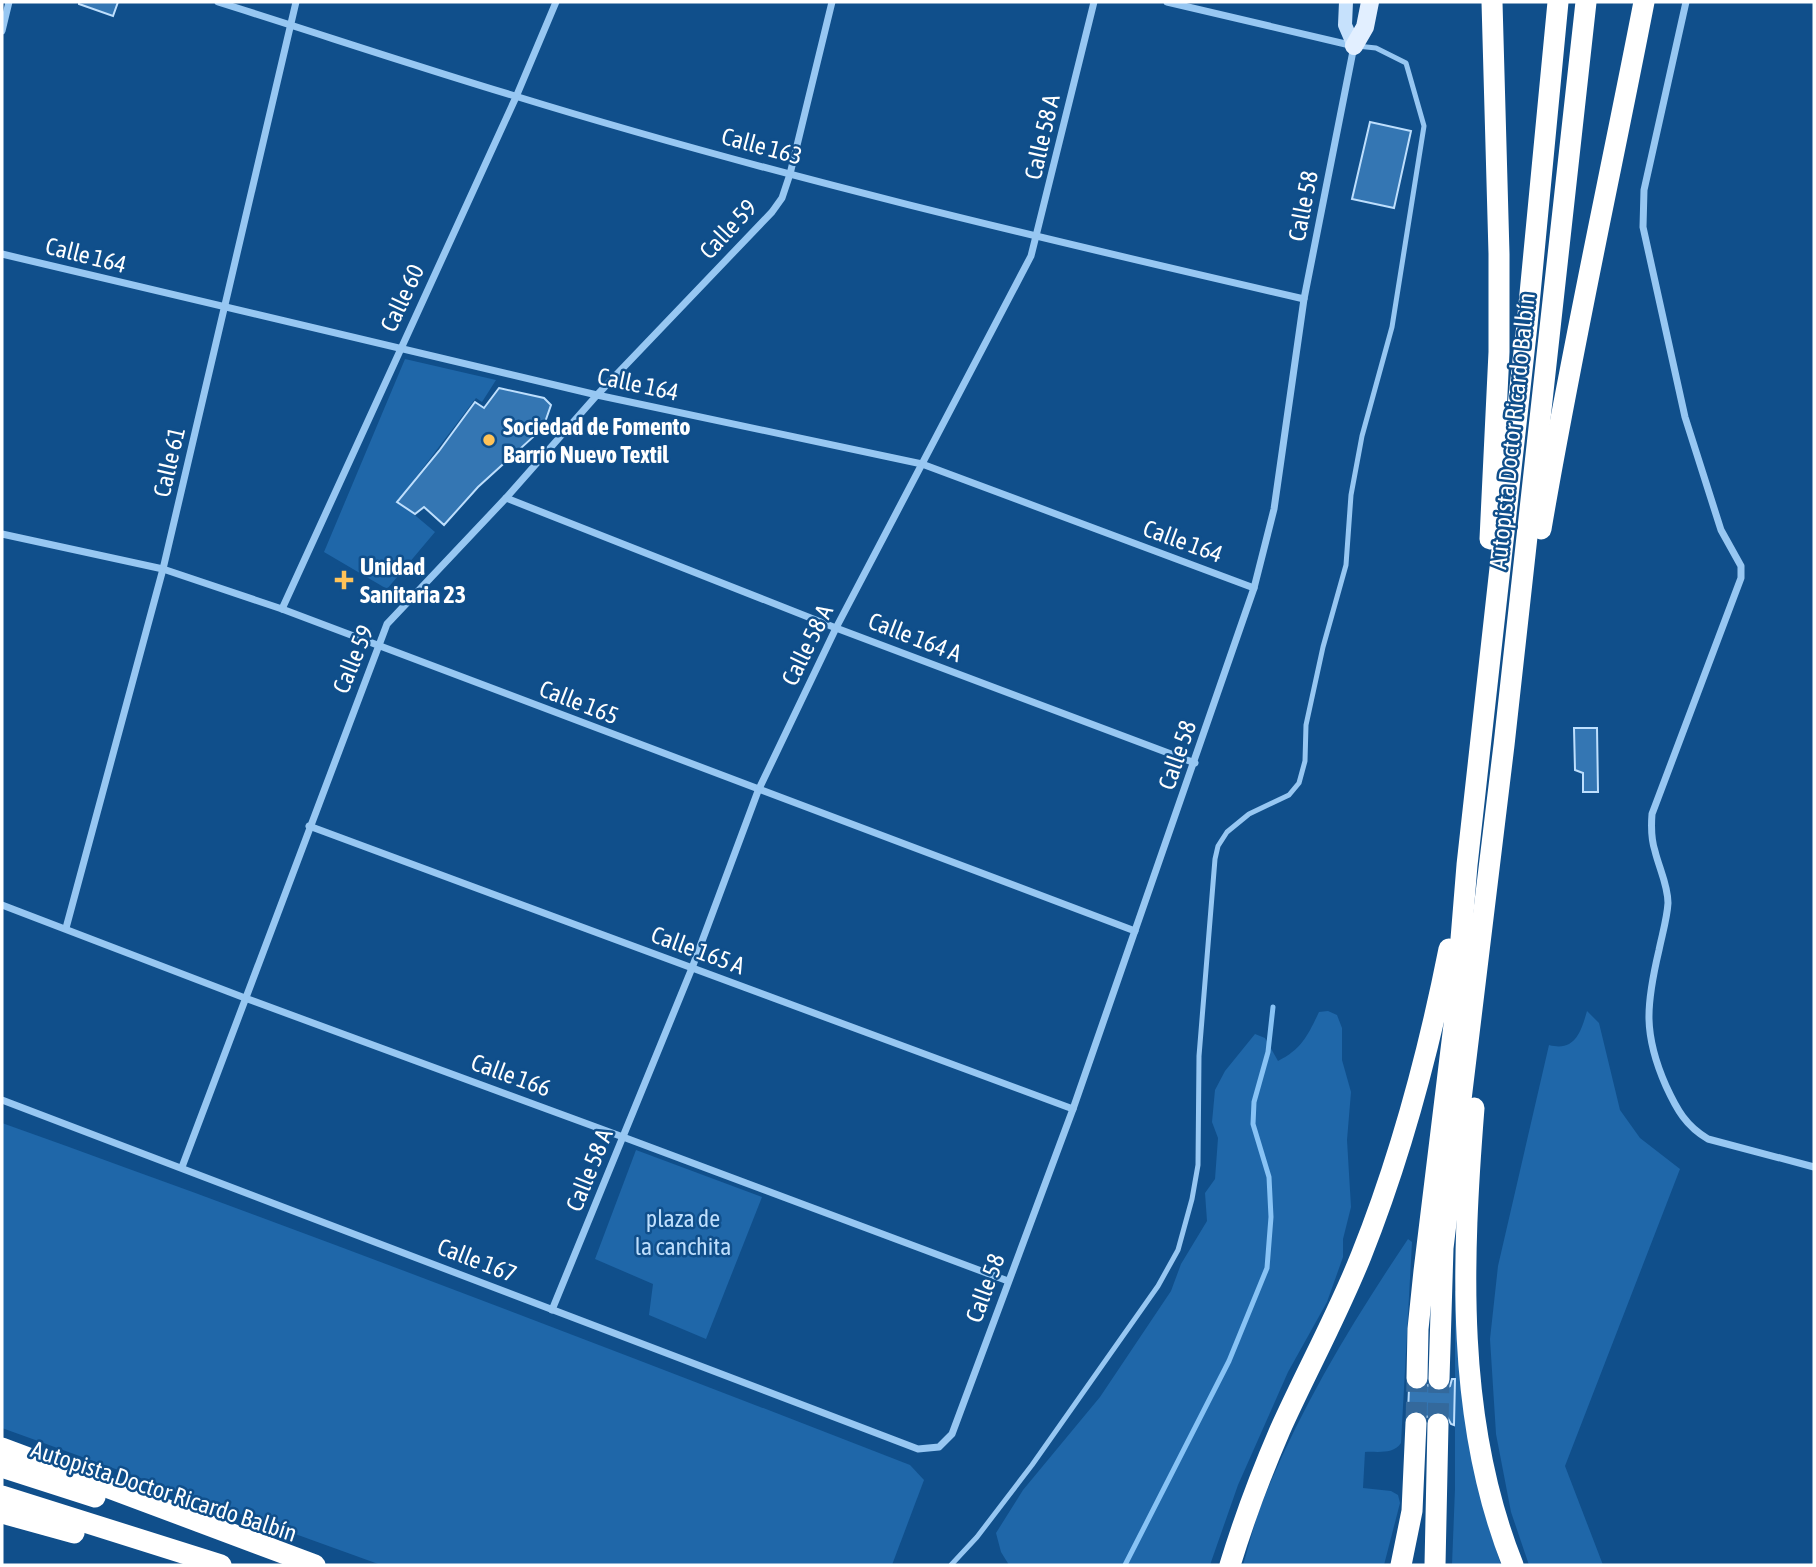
<svg xmlns="http://www.w3.org/2000/svg" width="1816" height="1567" viewBox="0 0 1816 1567" font-family="'Asap Condensed',sans-serif">
  <style>
    .green { fill: #1f67a9 }
    .lines { fill: none; stroke-linecap: round; stroke-linejoin: round }
    .stream { stroke: #88c3f5; stroke-width: 5 }
    .building { fill: #3476b3; stroke: #bedffd; stroke-width: 2 }
    .highway-tunnel { stroke: #34699c; stroke-width: 21; stroke-dasharray: 21 10; stroke-linecap: butt }
    .lane { stroke: #97c7f2; stroke-width: 5 }
    .street { stroke: #97c7f2; stroke-width: 7 }
    .secondary { stroke: #c6e1fc; stroke-width: 14 }
    .primary { stroke: #e2efff; stroke-width: 18 }
    .highway { stroke: #fff; stroke-width: 21 }
    .poi-dot { fill: #ffc358; stroke: #104f8b; stroke-width: 2.5 }
    .labels { text-anchor: middle; dominant-baseline: central; stroke-width: 5; stroke-linejoin: round; paint-order: stroke }
    .street-label { font-size: 24px; fill: #fff; stroke: #104f8b }
    .poi-label { font-size: 24px; font-weight: bold; fill: #fff; stroke: #104f8b; text-anchor: start }
    .park-label { font-size: 24px; fill: #bedffd; stroke: #104f8b }
  </style>
  <rect width="100%" height="100%" fill="#104f8b"/>
  <g class="green">
    <path d="M405 359 496 380 482 402 476 398 398 501 435 532 387 589 324 552Z"/>
    <path d="M1328 1011 1337 1015 1342 1028V1060L1351 1092 1347 1140 1351 1207 1343 1239V1257L1327 1302 1288 1372 1238 1485 1210 1565H1009L1001 1552 996 1533 1023 1490 1100 1397 1171 1291 1181 1264 1207 1221 1205 1193 1215 1179 1218 1138 1212 1122 1215 1090 1225 1071 1255 1034 1265 1038 1278 1061C1302 1049 1308 1035 1319 1012Z"/>
    <path d="M1587 1011 1599 1023 1620 1110 1640 1138 1680 1169 1565 1466 1603 1565H1529L1511 1512 1496 1434 1490 1339 1498 1266 1549 1045C1575 1052 1581 1032 1587 1011Z"/>
    <path d="M2 1123C307 1232 609 1348 910 1465L924 1480 892 1565H381L2 1428Z"/>
    <path d="M636 1150 762 1197 706 1339 649 1315 653 1284 595 1259Z"/>
    <path d="M1408 1239 1412 1242 1401 1443C1393 1455 1377 1451 1365 1452L1363 1488 1391 1491 1398 1495 1400 1503 1384 1565H1243C1249 1546 1253 1527 1260 1508 1297 1413 1351 1324 1408 1239Z"/>
    <path d="M1457 1290 1489 1528 1501 1565H1452L1455 1489V1291Z"/>
  </g>
  <g class="lines">
    <path class="stream" d="M1125 1565 1229 1361 1267 1268 1271 1217 1269 1177 1253 1124 1254 1102 1268 1052 1273 1007"/>
  </g>
  <g class="building">
    <path d="M79 2H118L113 16 79 4Z"/>
    <path d="M1370 122 1411 131 1394 208 1352 199Z"/>
    <path d="M499 388 544 398 551 405 543 428 478 487 444 525 424 507 415 514 397 502 439 451 475 402 484 408Z"/>
    <path d="M1574 728H1597L1598 792H1583V773L1575 770Z"/>
    <path d="M1452 1379H1455L1454 1425 1451 1424 1445 1413 1439 1411 1427 1417 1417 1410 1408 1413 1409 1388 1417 1391 1428 1385 1433 1390 1439 1392 1450 1386Z"/>
  </g>
  <g class="lines">
    <g class="highway-tunnel">
      <path d="M1416 1423 1417 1378"/>
      <path d="M1438 1424 1439 1379"/>
    </g>
    <path class="lane" d="M951 1565 977 1537 1032 1465 1158 1286 1178 1250 1192 1199 1198 1165 1199 1056 1215 859 1218 846 1227 832 1249 814 1289 795 1299 783 1305 761 1306 725 1323 647 1346 565 1351 495 1362 436 1392 327 1424 126 1406 63 1376 48 1357 46"/>
    <g class="street">
      <path d="M218 2C317 33 415 66 515 96 775 176 1040 238 1304 299"/>
      <path d="M1686 2 1644 190 1643 227 1685 417 1721 530 1741 566V578L1652 814C1651 827 1651 839 1655 851 1659 868 1668 885 1668 903 1667 919 1662 935 1659 950 1646 1005 1643 1034 1666 1086 1677 1110 1686 1126 1708 1139L1814 1167"/>
      <path d="M2 31 9 2"/>
      <path d="M2 254 597 395 922 464 1254 588"/>
      <path d="M506 498 836 628 1195 763"/>
      <path d="M2 534 163 569 282 609 1135 931"/>
      <path d="M282 609 516 97 556 2"/>
      <path d="M309 826 1073 1109"/>
      <path d="M2 905 245 998 623 1137 1008 1281"/>
      <path d="M66 928 163 569 296 2"/>
      <path d="M2 1100 918 1449 939 1447 952 1434 1073 1109 1254 588 1274 509 1304 299 1354 46 1167 2"/>
      <path d="M182 1167 387 624 506 498 597 395 772 212 782 198 790 174 832 2"/>
      <path d="M552 1310 692 968 758 791 836 628 1031 256 1094 2"/>
    </g>
    <path class="secondary" d="M1346 2 1345 25 1354 46"/>
    <path class="primary" d="M1354 46 1365 27 1370 2"/>
    <g class="highway">
      <path d="M1541 529C1571 352 1610 177 1644 2"/>
      <path d="M1490 539 1499 352V254L1492 2"/>
      <path d="M1474 1108C1462 1260 1455 1420 1513 1565"/>
      <path d="M1417 1378 1418 1329 1424 1271 1454 1025 1467 865 1527 325 1558 2"/>
      <path d="M1439 1379 1443 1248 1504 745 1586 2"/>
      <path d="M2 1448 315 1565"/>
      <path d="M2 1467 95 1497"/>
      <path d="M2 1496 221 1565"/>
      <path d="M2 1513 74 1533"/>
      <path d="M1230 1565C1244 1519 1261 1474 1280 1430 1306 1372 1337 1316 1361 1256 1401 1156 1428 1055 1449 949"/>
      <path d="M1401 1565 1412 1511 1416 1423"/>
      <path d="M1435 1565 1438 1424"/>
    </g>
  </g>
  <g class="poi-dot">
    <circle cx="489" cy="440" r="7"/>
    <path d="M340.5 569.5h7v7h7v7h-7v7h-7v-7h-7v-7h7z"/>
  </g>
  <g class="labels">
    <g class="street-label">
      <text transform="translate(1042 137) rotate(-77)">Calle 58 A</text>
      <text transform="translate(762 146) rotate(15)">Calle 163</text>
      <text transform="translate(1303 206) rotate(-79)">Calle 58</text>
      <text transform="translate(728 229) rotate(-47)">Calle 59</text>
      <text transform="translate(86 255) rotate(14)">Calle 164</text>
      <text transform="translate(402 298) rotate(-65)">Calle 60</text>
      <text transform="translate(638 384) rotate(12)">Calle 164</text>
      <text transform="translate(1512 431) rotate(-84)">Autopista Doctor Ricardo Balbín</text>
      <text transform="translate(169 462) rotate(-77)">Calle 61</text>
      <text transform="translate(1183 541) rotate(20)">Calle 164</text>
      <text transform="translate(915 637) rotate(21)">Calle 164 A</text>
      <text transform="translate(807 645) rotate(-64)">Calle 58 A</text>
      <text transform="translate(353 659) rotate(-68)">Calle 59</text>
      <text transform="translate(579 702) rotate(21)">Calle 165</text>
      <text transform="translate(1177 755) rotate(-71)">Calle 58</text>
      <text transform="translate(698 950) rotate(20)">Calle 165 A</text>
      <text transform="translate(511 1075) rotate(20)">Calle 166</text>
      <text transform="translate(589 1170) rotate(-68)">Calle 58 A</text>
      <text transform="translate(477 1260) rotate(21)">Calle 167</text>
      <text transform="translate(985 1288) rotate(-70)">Calle 58</text>
      <text transform="translate(164 1491) rotate(18)">Autopista Doctor Ricardo Balbín</text>
    </g>
    <g class="poi-label">
      <text x="503" y="426">Sociedad de Fomento<tspan x="503" dy="28">Barrio Nuevo Textil</tspan></text>
      <text x="360" y="566">Unidad<tspan x="360" dy="28">Sanitaria 23</tspan></text>
    </g>
    <g class="park-label">
      <text x="683" y="1218">plaza de<tspan x="683" dy="28">la canchita</tspan></text>
    </g>
  </g>
  <rect width="1816" height="1567" fill="none" stroke="#ffffff" stroke-width="7"/>
</svg>
